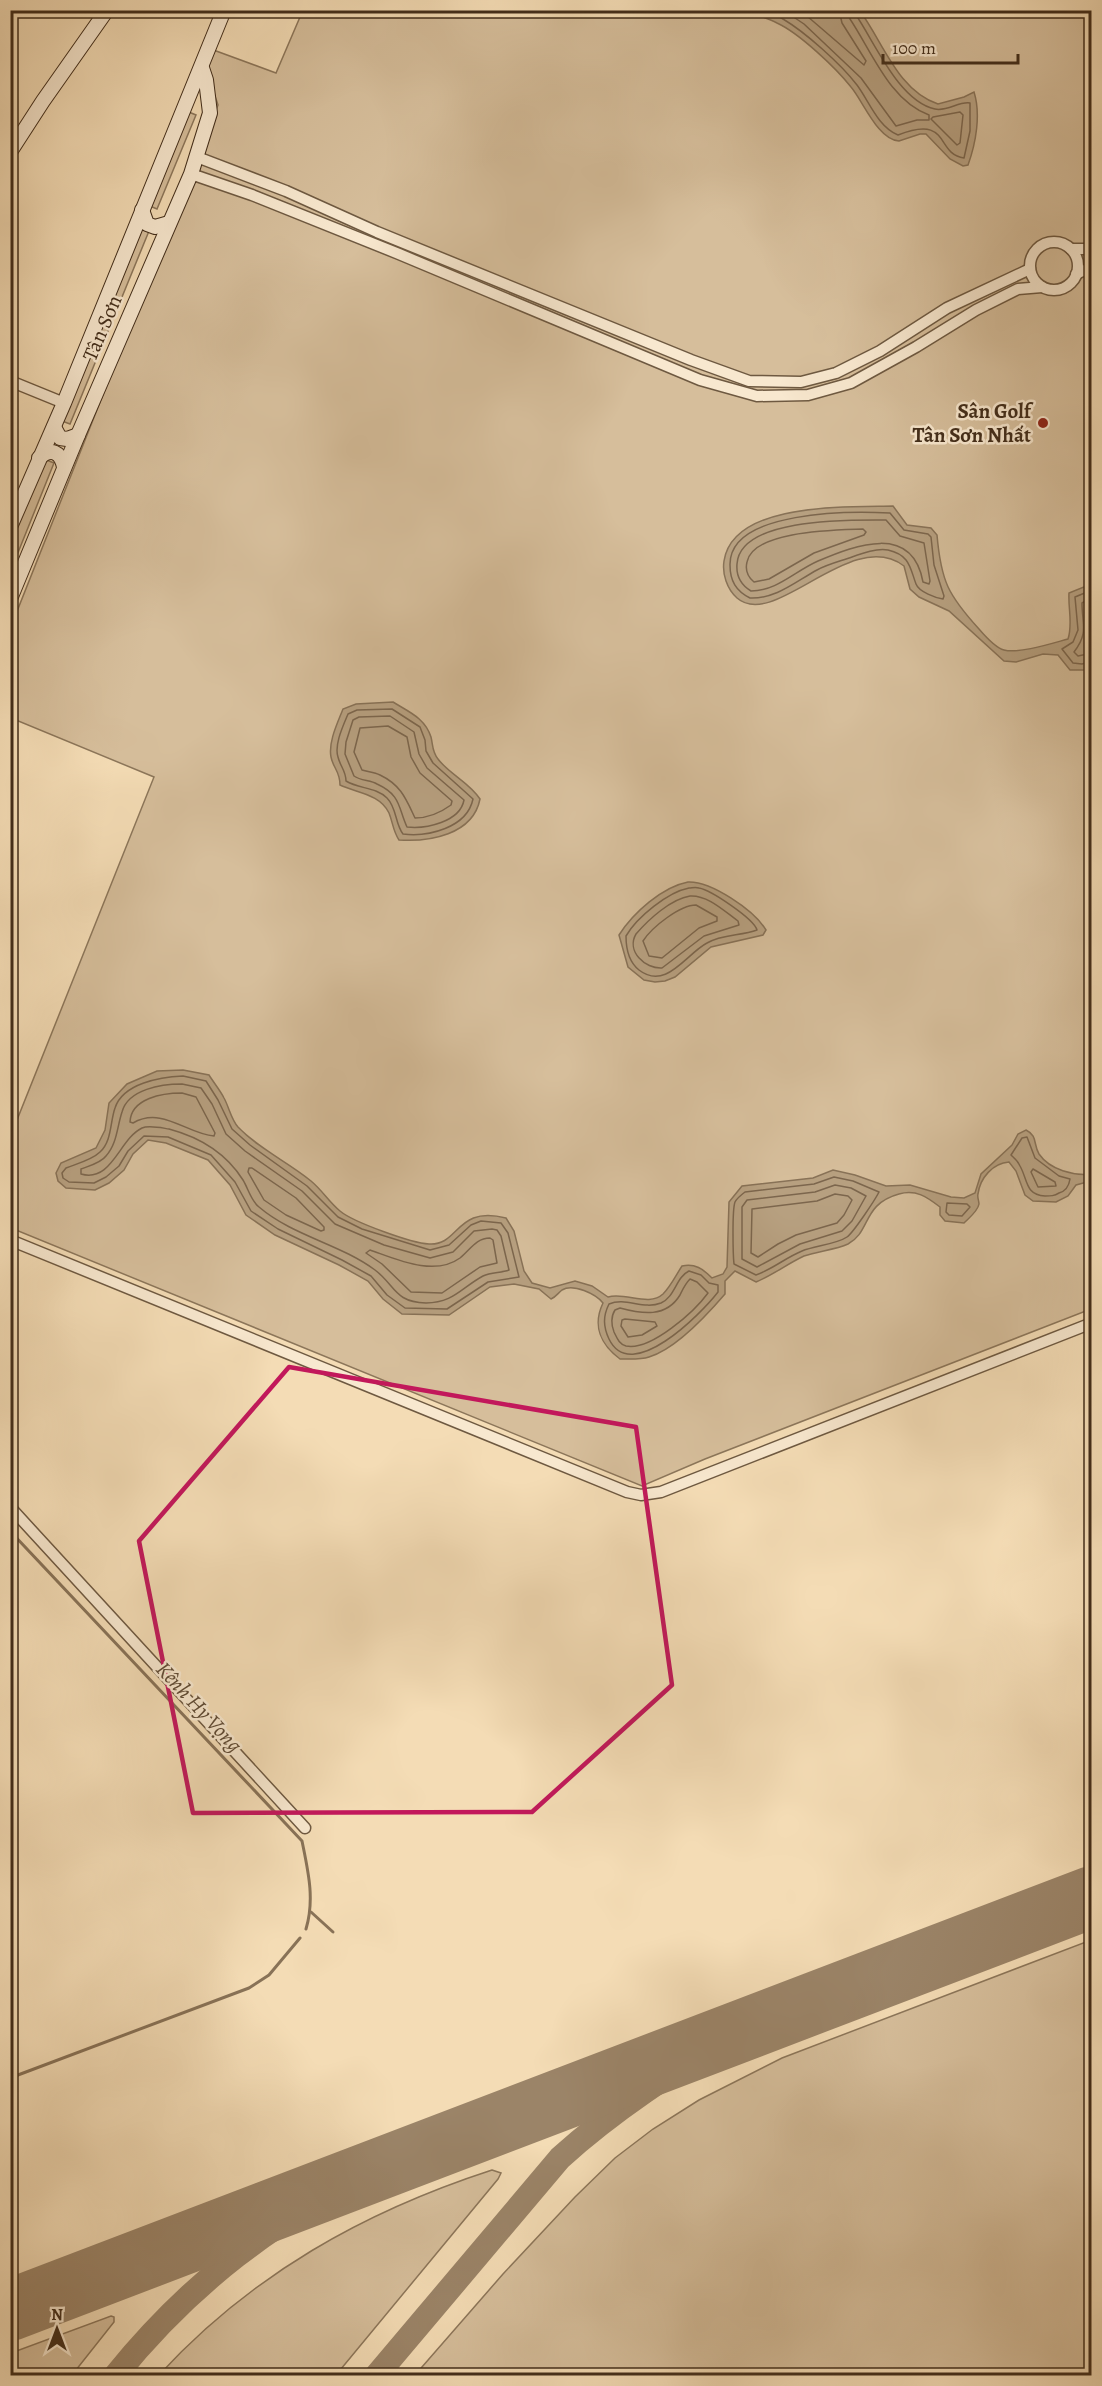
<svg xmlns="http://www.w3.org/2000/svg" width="1102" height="2386" viewBox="0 0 1102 2386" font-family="Alegreya,serif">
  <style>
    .green { fill: #d6be9b; stroke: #8c765a; stroke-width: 1.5 }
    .water { fill: #b7a080; stroke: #887257; stroke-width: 1.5 }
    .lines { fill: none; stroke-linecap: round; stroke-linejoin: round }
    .shore { stroke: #7c664d; stroke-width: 1.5 }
    .stream { stroke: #887257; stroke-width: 3 }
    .taxiway { stroke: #9b8468; stroke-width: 24 }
    .runway { stroke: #9b8468; stroke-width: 62 }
    .street-casing { stroke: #6e5941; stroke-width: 13 }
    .secondary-casing { stroke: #422d1a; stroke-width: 16 }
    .street { stroke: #f8e8cf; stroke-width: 10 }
    .secondary { stroke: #f8e8cf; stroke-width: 14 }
    .marked { fill: none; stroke: #c2185b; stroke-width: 4.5; stroke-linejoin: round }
    .poi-dot { fill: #8f2418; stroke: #f8e8cf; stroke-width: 2 }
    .labels { text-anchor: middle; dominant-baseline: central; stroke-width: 5; stroke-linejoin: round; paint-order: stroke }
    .street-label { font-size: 21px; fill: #422d1a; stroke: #f8e8cf }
    .poi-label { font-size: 21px; font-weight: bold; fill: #422d1a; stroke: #f8e8cf; text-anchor: end }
    .water-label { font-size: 22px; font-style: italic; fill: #5f4a34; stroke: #f8e8cf }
  </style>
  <rect width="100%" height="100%" fill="#f4dcb5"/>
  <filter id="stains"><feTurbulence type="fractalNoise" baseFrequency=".00333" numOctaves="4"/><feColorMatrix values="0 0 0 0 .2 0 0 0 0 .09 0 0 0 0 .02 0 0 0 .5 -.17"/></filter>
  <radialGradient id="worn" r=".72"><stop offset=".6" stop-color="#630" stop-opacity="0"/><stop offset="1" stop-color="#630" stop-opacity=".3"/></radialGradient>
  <g class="green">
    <path d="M303 10 1091 11V1309L705 1459 642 1486 11 1228V1135L154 777 11 718 10 629 218 105 203 60 208 48 276 73Z"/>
    <path d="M184 110 196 115 157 209 145 204Z"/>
    <path d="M134 226 149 231 70 424 54 418Z"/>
    <path d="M39 457 54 463 11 570V527Z"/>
    <path d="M1091 1940V2375H415L503 2274 575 2197 615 2158 653 2129 699 2100 782 2058Z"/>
    <path d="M492 2170 501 2173 498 2179 336 2375H159C251 2275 363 2212 492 2170Z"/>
    <path d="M111 2316 114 2317V2322L72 2375H11V2353Z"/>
  </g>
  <g class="water">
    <path d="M747 11H860C883 42 898 91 938 104L964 97 974 92C981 114 976 143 968 165L963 166 950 159 926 134H920L899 141C878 140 863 101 851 87 836 68 799 33 777 23 767 18 757 15 747 11Z"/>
    <path d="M893 506 907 525 931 528 937 535C941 581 948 595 979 629 985 636 996 648 1004 650 1019 654 1053 643 1068 639 1073 624 1068 609 1069 593L1091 584V665L1085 670H1070L1058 655 1043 654 1016 662 1004 661 949 611 919 597 910 589 904 566C851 526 775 631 737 598 727 589 722 574 724 561 733 502 847 507 893 506Z"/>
    <path d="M393 702C409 712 425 718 431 737 433 745 432 752 438 759 449 774 469 782 480 799 473 835 429 842 399 840 393 831 393 823 389 813 380 794 357 793 340 785 340 771 333 768 331 757 328 742 338 722 343 709L356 704Z"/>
    <path d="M688 882C711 881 754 910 766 930L763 935 711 947 675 977 665 981 655 982 644 980 628 967 619 935C633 913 662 887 688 882Z"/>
    <path d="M183 1070 209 1075C214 1083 220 1090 224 1098 229 1107 231 1119 238 1127 259 1149 288 1162 311 1181 322 1190 329 1202 340 1211 353 1222 411 1243 429 1244 460 1246 455 1205 506 1218L514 1231 524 1271 532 1283 550 1288 575 1281 592 1286 608 1297C626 1292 649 1307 663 1294 671 1286 676 1275 682 1266 695 1263 703 1269 712 1278L723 1274 727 1267 729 1202 742 1186 813 1178 833 1170 855 1175 886 1186 910 1185 951 1197 964 1198 975 1193 981 1174 1012 1145 1018 1134 1026 1130C1038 1136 1033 1144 1039 1154 1050 1170 1074 1176 1091 1174V1181L1076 1185 1068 1196 1056 1202 1033 1201 1025 1195 1016 1171 1009 1162C993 1163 980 1178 978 1194 977 1197 979 1201 979 1204 978 1211 969 1218 964 1223L945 1221 940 1215V1207C927 1197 916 1189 899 1194 862 1204 871 1232 848 1244 835 1250 818 1251 804 1256 787 1264 773 1275 756 1282L735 1271 725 1281V1294C707 1315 676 1349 649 1357 640 1360 629 1359 620 1359 601 1345 592 1326 603 1303 596 1294 573 1283 562 1290 558 1293 556 1297 551 1299L539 1289 514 1284 490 1287 449 1315 402 1314 383 1299 368 1281 339 1265 275 1235 246 1215 230 1185 208 1160 166 1143 148 1140 133 1154 124 1170 109 1183 95 1190 66 1188 58 1181 56 1173 61 1163 96 1148 105 1130 109 1103 127 1084 157 1071Z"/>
  </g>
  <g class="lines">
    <g class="shore">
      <path d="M761 10C768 13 776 15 783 19 805 32 841 64 857 85 869 101 878 127 898 135 951 114 935 154 964 158L970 131V103C959 101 947 112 935 109 899 101 875 43 856 15V10"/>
      <path d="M783 10 804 24 861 78 896 126 917 120H929V115C890 101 872 52 850 19L848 10"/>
      <path d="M800 10 864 65 866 61 842 23 839 10"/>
      <path d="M960 112 963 115 960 143 957 145 931 119 933 117Z"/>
      <path d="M890 513 904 530 928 534 931 537 934 565 944 596 943 599C936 598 919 592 916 584 910 568 910 555 888 550 877 548 863 553 852 557 841 561 828 564 817 570 795 582 776 599 750 598 736 591 730 581 730 565 729 510 852 511 890 513Z"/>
      <path d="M886 520 900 536 924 543 930 581 929 584 923 582C912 523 856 545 818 561 795 571 777 591 751 591 741 585 736 576 737 564 740 517 852 520 886 520Z"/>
      <path d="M863 529 866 532 864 535 814 553 769 579 754 582C748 577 745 570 747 562 753 530 838 530 863 529Z"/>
      <path d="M1092 590 1075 597 1078 630 1073 642 1062 649 1073 663 1082 664 1092 661"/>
      <path d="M1092 597 1082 603C1082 624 1089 633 1074 652L1078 656 1092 653"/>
      <path d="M392 709 420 727 425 740 426 751 433 763 473 799C467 828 428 837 403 834 395 824 397 808 387 798 376 787 359 789 346 781 346 771 340 766 338 757 334 745 343 726 348 714L357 710Z"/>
      <path d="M390 716 414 732 419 754 427 768 464 800C460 822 426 829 407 827 398 807 401 795 377 784 370 780 361 781 354 776L345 754 346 742 353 720 359 717Z"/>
      <path d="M388 726 407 737 411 757 420 773 452 801 451 805C440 813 429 818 415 818 406 799 401 785 380 775 374 772 368 772 362 770L354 752 360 728Z"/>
      <path d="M689 888C692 888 695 887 699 888 711 890 754 919 757 930 741 936 722 934 707 943 686 954 666 991 639 970 629 962 626 948 626 936 637 917 668 892 689 888Z"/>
      <path d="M690 896C708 895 724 911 738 921L739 925 704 936 662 968C645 969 626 951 636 934 649 919 671 899 690 896Z"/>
      <path d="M696 905 717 917V921L699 928 662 958 649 956 643 941C652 927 680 905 696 905Z"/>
      <path d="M183 1076 206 1081 218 1100 232 1129 250 1145 307 1186 338 1217 362 1229 430 1250 449 1245 471 1225 481 1221 501 1223 508 1233 519 1277 488 1282 447 1309 405 1308 387 1295 371 1276 342 1260 278 1229 251 1211 235 1182 211 1155 168 1137 144 1136 128 1151 119 1166 106 1177 94 1183 69 1182 63 1178 62 1173 66 1168C76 1164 92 1160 100 1152 112 1141 110 1122 115 1108 123 1083 161 1077 183 1076Z"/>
      <path d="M182 1084 201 1088 212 1104 226 1134 245 1151 302 1191 335 1224 384 1245 430 1258 453 1252 474 1231 492 1229 497 1230 501 1236 509 1270C501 1273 491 1272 483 1276 461 1288 453 1303 426 1303 394 1302 396 1286 375 1270 340 1244 293 1236 259 1207 251 1201 248 1188 243 1180 226 1153 199 1137 169 1129 162 1128 149 1125 142 1128 119 1139 112 1183 81 1174V1169C89 1166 101 1163 106 1156 117 1144 117 1127 122 1112 128 1089 162 1084 182 1084Z"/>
      <path d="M182 1093 196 1097 215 1133 214 1136C187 1134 162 1106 133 1123L130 1122C131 1098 163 1093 182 1093Z"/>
      <path d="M1027 1137 1035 1158 1059 1176 1070 1179C1069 1186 1066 1191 1059 1193 1054 1196 1051 1196 1045 1196 1025 1195 1028 1180 1020 1166 1018 1161 1014 1158 1011 1155L1022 1138Z"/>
      <path d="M249 1168H252L296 1198 324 1227V1230L321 1231 286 1215 264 1200 248 1172Z"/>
      <path d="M1033 1169 1055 1182 1056 1186 1038 1187 1031 1172Z"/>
      <path d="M834 1177 853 1181 879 1192C875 1200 853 1233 847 1237 837 1244 814 1246 802 1251 785 1258 773 1269 756 1275L734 1264C733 1255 732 1210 735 1202 737 1198 741 1195 745 1192L814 1184Z"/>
      <path d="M835 1185 851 1188 866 1196 852 1221 842 1231 800 1244 757 1267 742 1259V1207L747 1200 815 1192Z"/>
      <path d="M835 1194 848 1196 852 1200 844 1215 837 1223 796 1235 778 1244 758 1257 751 1253 752 1209 817 1201Z"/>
      <path d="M947 1203 967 1204 970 1207 962 1216 949 1215 946 1212Z"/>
      <path d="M490 1238 493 1240 497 1263 480 1267 442 1293 411 1292 382 1264 366 1253 370 1250C396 1259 434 1277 460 1258 470 1250 476 1238 490 1238Z"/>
      <path d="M689 1271 701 1275 709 1283 718 1285V1292C701 1314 631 1385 609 1339 603 1326 603 1316 609 1304 626 1297 643 1310 661 1303 675 1297 676 1277 689 1271Z"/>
      <path d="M690 1279 697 1282 708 1293C695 1311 651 1351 626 1346 619 1344 617 1338 614 1332 611 1325 611 1316 615 1310L620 1308C642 1314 666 1318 680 1295 683 1289 685 1284 690 1279Z"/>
      <path d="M625 1319 655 1322 657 1326 642 1335 628 1337 621 1326 622 1320Z"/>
    </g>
    <g class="stream">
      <path d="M10 1531 302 1841C308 1871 315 1899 306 1929"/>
      <path d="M311 1912 333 1932"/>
      <path d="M10 2078 249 1988 269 1975 300 1938"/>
    </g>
    <g class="taxiway">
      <path d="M115 2376C190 2283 275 2218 382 2168"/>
      <path d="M376 2376 560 2158C614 2109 674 2071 735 2033"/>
    </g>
    <path class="runway" d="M10 2310 1092 1897"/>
    <defs>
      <g id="street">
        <path d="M197 157 286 191 377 232 691 360 749 381 801 382 836 373 880 351 947 308 1030 269"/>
        <path d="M191 174 252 195 399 254 700 380 757 396 808 395 851 383 916 347 976 310 1018 289 1042 287"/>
        <circle cx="1054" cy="266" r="24"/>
        <path d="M1071 249H1092"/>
        <path d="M1076 274 1092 267"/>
        <path d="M10 381 64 403"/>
        <path d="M10 1240 627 1492 641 1495 661 1492 1092 1323"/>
        <path d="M10 1507 305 1828"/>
      </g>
      <g id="secondary">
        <path d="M10 152 43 101 107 10"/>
        <path d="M142 210 147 224 155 227 169 223"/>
        <path d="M54 427 60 438 67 439 78 435"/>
        <path d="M39 458C51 447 61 452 64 467"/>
        <path d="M10 527 64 403 224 10"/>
        <path d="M10 599 78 435 191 174 210 113 206 80 202 68"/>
      </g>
    </defs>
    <use href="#street" class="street-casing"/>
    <use href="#secondary" class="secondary-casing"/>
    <use href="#street" class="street"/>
    <use href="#secondary" class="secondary"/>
  </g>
  <path class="marked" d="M289 1367 636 1427 672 1685 532 1812 193 1813 139 1541Z"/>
  <circle class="poi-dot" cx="1043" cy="423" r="6"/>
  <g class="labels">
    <g class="street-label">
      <text transform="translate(102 328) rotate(-67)">Tân Sơn</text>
    </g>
    <g class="poi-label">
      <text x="1031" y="411">Sân Golf<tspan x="1031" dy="24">Tân Sơn Nhất</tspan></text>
    </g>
    <g class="water-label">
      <text transform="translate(199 1707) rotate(47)">Kênh Hy Vọng</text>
    </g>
  </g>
  <rect width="1102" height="2386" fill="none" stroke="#f4dcb5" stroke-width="36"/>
  <rect x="12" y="12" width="1078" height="2362" fill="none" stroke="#422d1a" stroke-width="3"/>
  <rect x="18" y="18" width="1066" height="2350" fill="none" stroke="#422d1a" stroke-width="1.5"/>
  <g transform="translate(57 2329)" stroke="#f8e8cf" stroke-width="4.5" paint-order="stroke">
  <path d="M0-4.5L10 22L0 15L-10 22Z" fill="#422d1a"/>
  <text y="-9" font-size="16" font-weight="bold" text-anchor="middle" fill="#422d1a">N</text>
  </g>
  <path d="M883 54v9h135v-9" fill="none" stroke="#422d1a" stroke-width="3"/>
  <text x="892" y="54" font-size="18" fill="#422d1a" stroke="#f8e8cf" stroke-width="4.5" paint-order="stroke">100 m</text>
  <rect width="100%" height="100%" filter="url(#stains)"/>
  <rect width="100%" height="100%" fill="url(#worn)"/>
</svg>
